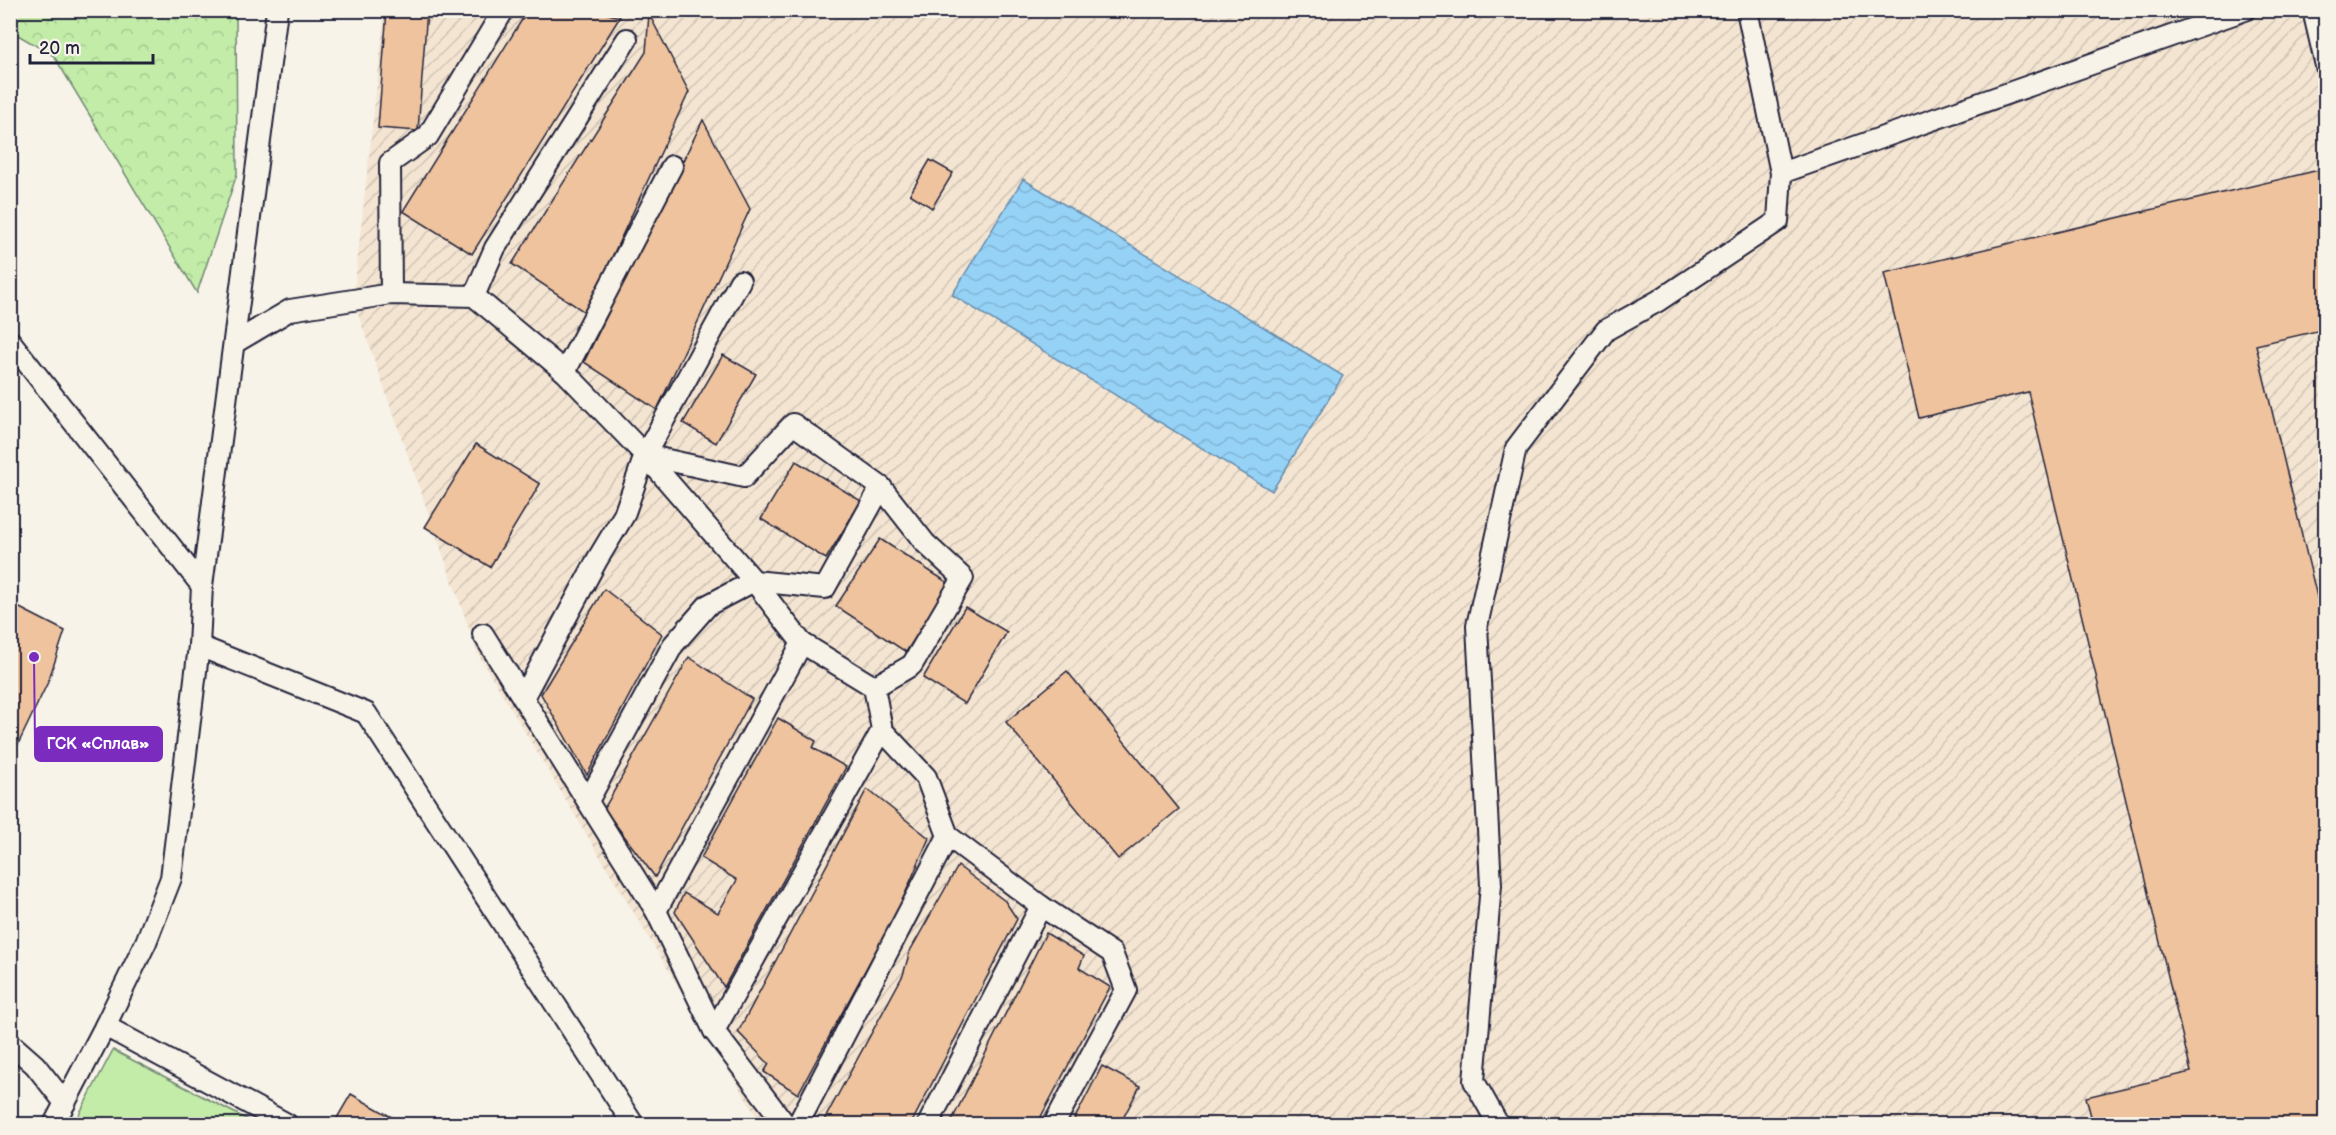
<svg xmlns="http://www.w3.org/2000/svg" width="2336" height="1135" viewBox="0 0 2336 1135" font-family="'Balsamiq Sans',sans-serif">
  <style>
    .industrial { fill: url(#industrial-furrows) }
    .grass { fill: #c2eca8; stroke: #728772; stroke-width: 1.5 }
    .forest { fill: url(#forest-crowns); stroke: #728772; stroke-width: 1.5 }
    .water { fill: url(#water-waves); stroke: #678cab; stroke-width: 1.5 }
    .building { fill: #eec39e; stroke: #22223b; stroke-width: 1.5 }
    .lines { fill: none; stroke-linecap: round; stroke-linejoin: round }
    .lane-casing { stroke: #22223b; stroke-width: 24 }
    .lane { stroke: #f7f3e8; stroke-width: 20 }
    .leader { fill: none; stroke: #7b2cbf; stroke-width: 2 }
    .callout-dot { fill: #7b2cbf; stroke: #f7f3e8; stroke-width: 2 }
    .callout { fill: #7b2cbf; stroke: #7b2cbf; stroke-width: 2 }
    .callout-label { font-size: 16px; text-anchor: middle; font-weight: bold; fill: #fff }
  </style>
  <defs>
    <pattern id="industrial-furrows" width="10" height="10" patternUnits="userSpaceOnUse" patternTransform="scale(1.5)"><rect width="10" height="10" fill="#f4e5d2"/><path d="M-1 1l2-2M0 10L10 0M9 11l2-2" fill="none" stroke="#d1c4b5"/></pattern>
    <pattern id="forest-crowns" width="20" height="18" patternUnits="userSpaceOnUse" patternTransform="scale(1.5)"><rect width="20" height="18" fill="#c2eca8"/><path d="M2 6a3 3 0 1 1 6 0M12 15a3 3 0 1 1 6 0" fill="none" stroke="#a6ca92"/></pattern>
    <pattern id="water-waves" width="16" height="10" patternUnits="userSpaceOnUse" patternTransform="scale(1.5)"><rect width="16" height="10" fill="#95d2f6"/><path d="M0 5q4-4 8 0t8 0" fill="none" stroke="#80b4d4"/></pattern>
  </defs>
  <rect width="100%" height="100%" fill="#f7f3e8"/>
  <filter id="ink" filterUnits="userSpaceOnUse"><feTurbulence type="fractalNoise" baseFrequency=".0167" numOctaves="2"/><feDisplacementMap in="SourceGraphic" scale="12" xChannelSelector="R" yChannelSelector="G"/><feConvolveMatrix kernelMatrix="1 2 1 2 8 2 1 2 1" color-interpolation-filters="sRGB"/></filter>
  <g filter="url(#ink)">
    <path class="industrial" d="M385 11H2325V1124H761L478 654 353 300Z"/>
    <path class="grass" d="M113 1050 256 1124H74Z"/>
    <path class="forest" d="M11 10 236 11 237 174 197 293 54 56 11 31Z"/>
    <path class="water" d="M1023 179 1343 376 1272 491 952 295Z"/>
    <g class="building">
      <path d="M387 10H427L418 131 378 128Z"/>
      <path d="M528 10H592L620 17 472 254 403 211Z"/>
      <path d="M649 14 689 92 586 313 512 264 646 52Z"/>
      <path d="M703 120 750 209 657 410 584 362Z"/>
      <path d="M930 160 953 173 932 208 910 194Z"/>
      <path d="M2319 170 2326 199V329L2256 345 2326 634V1124H2093L2086 1097 2191 1072 2028 392 1919 418 1884 273Z"/>
      <path d="M723 355 756 374 716 443 683 423Z"/>
      <path d="M476 444 540 484 490 567 425 527Z"/>
      <path d="M796 461 861 501 826 559 761 519Z"/>
      <path d="M880 539 950 584 906 652 836 606Z"/>
      <path d="M604 589 662 634 587 775 541 694Z"/>
      <path d="M10 603 65 631 48 682 10 761Z"/>
      <path d="M965 607 1007 632 965 704 923 678Z"/>
      <path d="M689 657 752 699 655 877 604 809Z"/>
      <path d="M1067 671 1179 809 1118 859 1006 722Z"/>
      <path d="M778 718 816 741 813 748 846 767 724 987 675 912 684 893 718 913 737 880 701 858Z"/>
      <path d="M867 789 929 838 899 908 798 1094 764 1072 769 1064 738 1032Z"/>
      <path d="M958 866 1005 901 1017 919 911 1124H822L903 975 910 951Z"/>
      <path d="M1046 933 1084 956 1079 968 1110 987 1037 1124H950Z"/>
      <path d="M1102 1066 1140 1086 1120 1124H1072Z"/>
      <path d="M351 1094 404 1124H337L334 1123Z"/>
    </g>
    <g class="lines">
      <defs>
        <g id="lane">
          <path d="M2313 10 2326 66"/>
          <path d="M1781 173 2245 10"/>
          <path d="M391 294 390 163 428 136 503 11"/>
          <path d="M474 296 495 248 627 39"/>
          <path d="M10 341 202 586"/>
          <path d="M236 342 290 310 391 294 474 296 565 372 645 455 754 581 802 643 874 687 882 730 926 777 948 836 1041 906 1112 953 1126 990 1054 1124"/>
          <path d="M565 372 672 166"/>
          <path d="M645 455 744 477 793 424 881 487 925 543 963 578 912 665 874 687"/>
          <path d="M483 634 656 911 714 1031 785 1124"/>
          <path d="M199 646 366 713 633 1124"/>
          <path d="M523 698 597 560 624 515 645 455 740 281"/>
          <path d="M588 801 673 645 708 605 754 581 825 588 881 487"/>
          <path d="M656 911 802 643"/>
          <path d="M105 1026 287 1124"/>
          <path d="M714 1031 882 730"/>
          <path d="M10 1043 35 1065 65 1103"/>
          <path d="M54 1124 105 1026 146 942 171 878 199 646 202 586 277 10"/>
          <path d="M798 1124 948 836"/>
          <path d="M928 1124 1041 906"/>
          <path d="M1498 1124 1474 1081 1491 885 1477 626 1516 448 1606 330 1658 301 1778 221 1781 173 1747 10"/>
        </g>
      </defs>
      <use href="#lane" class="lane-casing"/>
      <use href="#lane" class="lane"/>
    </g>
  </g>
  <path class="leader" d="M34 657L35 744"/>
  <circle class="callout-dot" cx="34" cy="657" r="6"/>
  <rect class="callout" x="35" y="727" width="127" height="34" rx="6"/>
  <g class="callout-label">
    <text x="98" y="749">ГСК «Сплав»</text>
  </g>
  <rect width="2336" height="1135" fill="none" stroke="#f7f3e8" stroke-width="36"/>
  <rect x="18" y="18" width="2300" height="1099" fill="none" stroke="#22223b" stroke-width="2" filter="url(#ink)"/>
  <path d="M30 54v9h123v-9" fill="none" stroke="#22223b" stroke-width="3"/>
  <text x="39" y="54" font-size="18" fill="#22223b" stroke="#f7f3e8" stroke-width="4.5" paint-order="stroke">20 m</text>
</svg>
